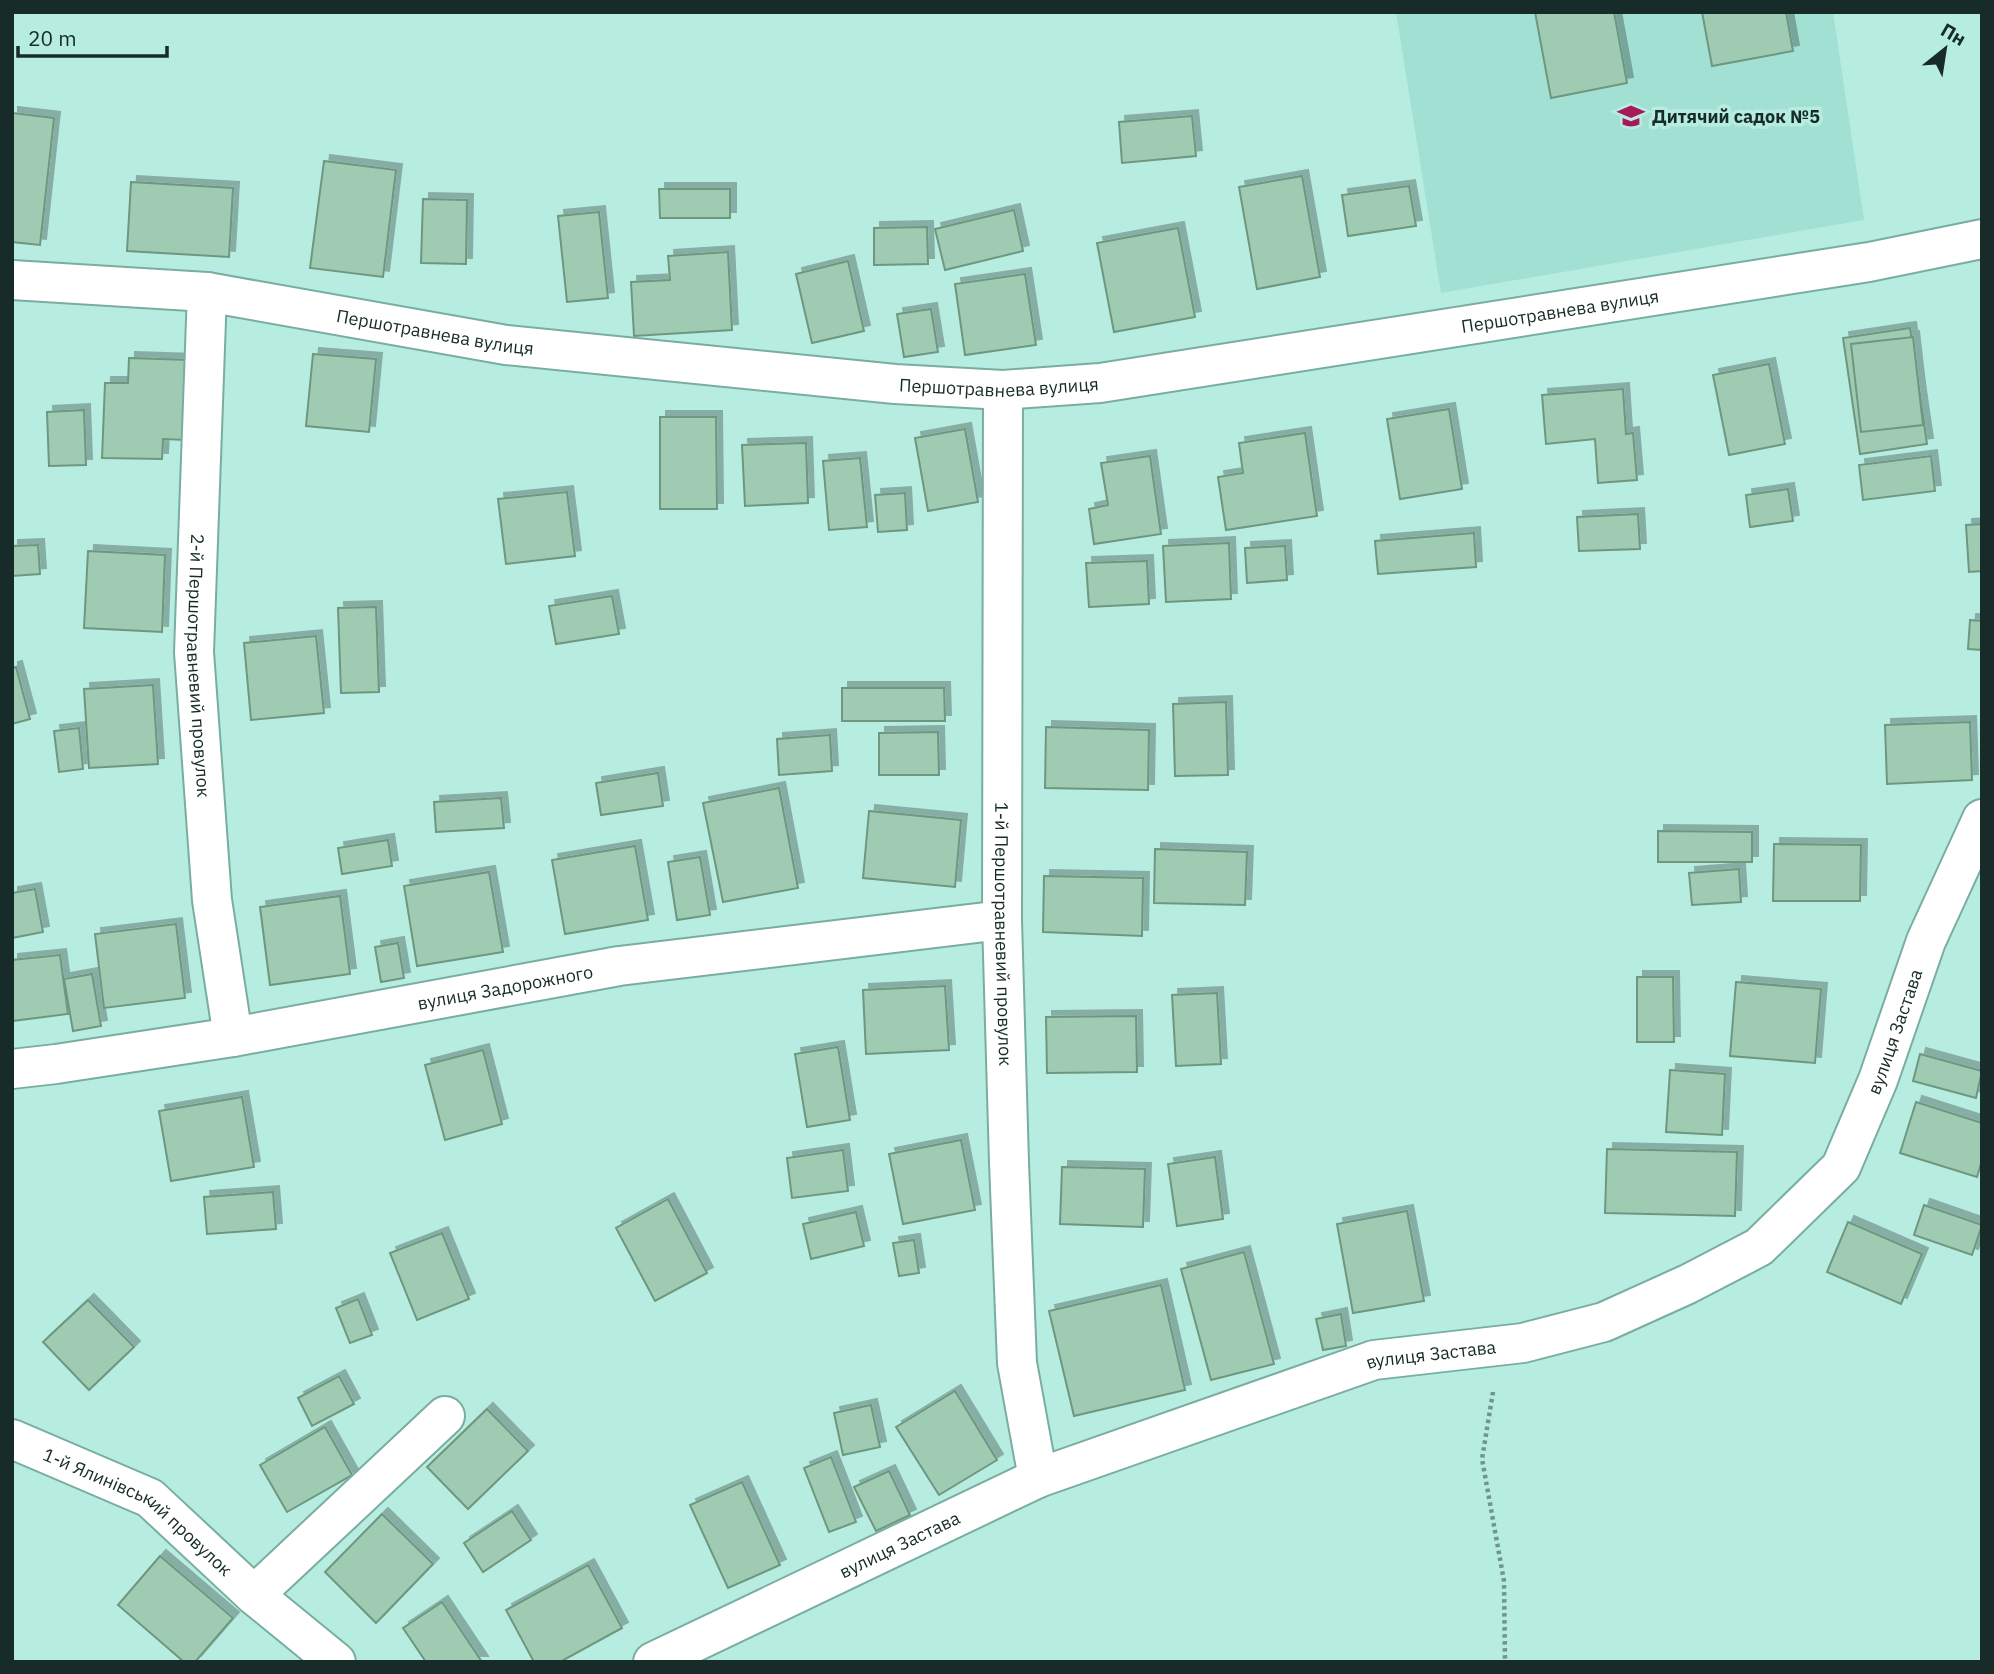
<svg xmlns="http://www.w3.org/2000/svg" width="1994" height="1674" viewBox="0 0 1994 1674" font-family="'IBM Plex Sans',sans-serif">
<defs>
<filter id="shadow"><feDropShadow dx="6" dy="-6" stdDeviation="0" flood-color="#0004"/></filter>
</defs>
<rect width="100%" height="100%" fill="#b7ede0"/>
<!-- built -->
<path fill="#a2e0d3" d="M1396 12H1833L1864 220 1441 293Z"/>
<!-- building -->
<g fill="#a0cbb3" stroke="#6e9780" stroke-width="2" filter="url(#shadow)">
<path d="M1535 12H1614L1627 83 1551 98Z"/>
<path d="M1702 12H1786L1793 51 1712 66Z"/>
<path d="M12 113 54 118 40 245 12 242Z"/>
<path d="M1192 116 1196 156 1122 163 1119 122Z"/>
<path d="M324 161 396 170 383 277 310 268Z"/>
<path d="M1302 176 1320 277 1257 289 1239 187Z"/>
<path d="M131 182 233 188 229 257 127 251Z"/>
<path d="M1409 186 1416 226 1348 236 1342 195Z"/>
<path d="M659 189H730V218H660Z"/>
<path d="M423 199 467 200 466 264 421 263Z"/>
<path d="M1014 210 1023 251 945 270 935 229Z"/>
<path d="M599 212 608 298 567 302 558 216Z"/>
<path d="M927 227 928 264 874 265V228Z"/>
<path d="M1178 228 1195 317 1114 332 1097 243Z"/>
<path d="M728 252 732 330 634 336 631 282 670 280 668 256Z"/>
<path d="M848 261 864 331 812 343 796 274Z"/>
<path d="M1025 274 1036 345 965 355 955 284Z"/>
<path d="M931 309 938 352 904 357 897 314Z"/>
<path d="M1910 328 1927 444 1860 454 1843 338Z"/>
<path d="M1913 337 1923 425 1861 432 1851 344Z"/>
<path d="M313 354 376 359 369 432 306 426Z"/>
<path d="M129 358 190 360 187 440 163 439 162 459 102 458 105 383H128Z"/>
<path d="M1769 364 1785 444 1729 455 1713 375Z"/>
<path d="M1623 389 1626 434 1633 433 1637 480 1598 483 1595 439 1546 444 1542 395Z"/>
<path d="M1449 409 1462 489 1400 499 1387 419Z"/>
<path d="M84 410 86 465 49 466 47 412Z"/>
<path d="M660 417H716L717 509H660Z"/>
<path d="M965 429 978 502 928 511 915 438Z"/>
<path d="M1305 433 1317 516 1226 530 1218 477 1243 473 1239 443Z"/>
<path d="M806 443 808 503 745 506 742 445Z"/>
<path d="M1150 456 1161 534 1094 544 1089 509 1108 505 1101 463Z"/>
<path d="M1931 456 1935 491 1863 500 1859 465Z"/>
<path d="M860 458 867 527 829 530 823 461Z"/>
<path d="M1788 489 1793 521 1750 527 1746 495Z"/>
<path d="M567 492 575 556 506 564 498 499Z"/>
<path d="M905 493 907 530 878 532 875 495Z"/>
<path d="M1638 514 1640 549 1579 551 1577 517Z"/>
<path d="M1982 524V571L1969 572 1966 525Z"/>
<path d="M1474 533 1476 567 1378 574 1375 541Z"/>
<path d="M1229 543 1231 599 1166 602 1163 546Z"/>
<path d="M38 545 40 574 12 576V546Z"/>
<path d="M1285 546 1287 580 1247 583 1245 548Z"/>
<path d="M88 551 165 555 162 632 84 628Z"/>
<path d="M1147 561 1149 604 1089 607 1086 563Z"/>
<path d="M612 596 619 634 556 644 549 606Z"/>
<path d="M376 607 379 692 341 693 338 608Z"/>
<path d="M1970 620 1982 621V650L1968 649Z"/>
<path d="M316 636 324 713 251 720 244 643Z"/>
<path d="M16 667 30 719 12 724V668Z"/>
<path d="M153 685 158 764 89 768 84 689Z"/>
<path d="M842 688H944L945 721H842Z"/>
<path d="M1226 702 1228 775 1175 776 1173 704Z"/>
<path d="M1970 722 1972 780 1887 784 1885 725Z"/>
<path d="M1046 727 1149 730 1148 790 1045 788Z"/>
<path d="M79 728 83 769 59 772 54 731Z"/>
<path d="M938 732 939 775H879V733Z"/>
<path d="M830 735 832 771 779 775 777 739Z"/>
<path d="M658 773 663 806 601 815 596 783Z"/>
<path d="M779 788 798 888 723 902 703 803Z"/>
<path d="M501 798 504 828 436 832 434 802Z"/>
<path d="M869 811 961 820 955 887 863 878Z"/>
<path d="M1658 831 1752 832V862H1658Z"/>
<path d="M388 840 392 866 342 874 338 848Z"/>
<path d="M1774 844 1861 845 1860 901H1773Z"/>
<path d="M635 846 648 920 565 934 552 860Z"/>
<path d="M1155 849 1247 852 1245 905 1154 903Z"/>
<path d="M700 857 710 915 677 920 668 862Z"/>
<path d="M1739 869 1741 902 1692 905 1689 873Z"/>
<path d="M489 872 503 952 417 966 404 886Z"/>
<path d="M1044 876 1143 878 1142 936 1043 932Z"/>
<path d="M35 889 43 932 12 938V893Z"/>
<path d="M340 896 350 974 270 985 260 907Z"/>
<path d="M176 924 185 998 104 1008 95 934Z"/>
<path d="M398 943 404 978 381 982 375 947Z"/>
<path d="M60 955 68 1014 12 1021V960Z"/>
<path d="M92 974 101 1026 73 1031 64 979Z"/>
<path d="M1637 977H1673L1674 1042H1637Z"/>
<path d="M1736 982 1821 989 1815 1063 1730 1056Z"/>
<path d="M945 986 949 1050 866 1054 863 990Z"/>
<path d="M1217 993 1221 1064 1176 1066 1172 995Z"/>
<path d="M1136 1016 1137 1072 1047 1073 1046 1017Z"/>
<path d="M838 1047 850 1120 807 1127 795 1054Z"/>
<path d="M483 1050 502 1124 445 1140 425 1065Z"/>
<path d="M1920 1054 1982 1071 1976 1098 1913 1081Z"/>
<path d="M1670 1070 1725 1074 1722 1135 1666 1132Z"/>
<path d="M242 1097 254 1167 171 1181 159 1111Z"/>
<path d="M1916 1102 1982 1123V1160L1977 1177 1900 1153Z"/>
<path d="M961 1140 975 1210 903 1224 889 1154Z"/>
<path d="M1607 1149 1737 1152 1735 1216 1605 1213Z"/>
<path d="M843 1150 848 1191 792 1198 787 1158Z"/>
<path d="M1215 1157 1223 1219 1177 1226 1168 1164Z"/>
<path d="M1062 1167 1145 1169 1143 1227 1060 1224Z"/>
<path d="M273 1192 276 1229 207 1234 204 1197Z"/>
<path d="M668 1199 707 1273 655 1301 616 1228Z"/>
<path d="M1924 1205 1982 1225 1972 1255 1914 1235Z"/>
<path d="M1407 1211 1424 1301 1353 1313 1337 1224Z"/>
<path d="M856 1212 864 1246 811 1259 803 1224Z"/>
<path d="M1848 1222 1922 1254 1901 1304 1827 1272Z"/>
<path d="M442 1233 469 1299 417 1320 390 1253Z"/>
<path d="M914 1240 919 1273 899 1276 893 1243Z"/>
<path d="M1244 1252 1274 1364 1211 1380 1181 1269Z"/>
<path d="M1161 1285 1185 1390 1074 1416 1049 1311Z"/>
<path d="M358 1299 372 1335 350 1343 336 1308Z"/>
<path d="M88 1300 134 1347 89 1390 43 1342Z"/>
<path d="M1341 1314 1346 1346 1323 1350 1316 1319Z"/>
<path d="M339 1376 354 1404 312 1426 298 1398Z"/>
<path d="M955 1391 997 1460 939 1495 896 1427Z"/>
<path d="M871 1405 880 1447 843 1455 834 1413Z"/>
<path d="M487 1409 528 1451 468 1509 427 1467Z"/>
<path d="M325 1427 352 1475 287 1512 260 1465Z"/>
<path d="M831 1457 856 1522 829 1532 804 1468Z"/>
<path d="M889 1471 910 1515 876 1531 854 1487Z"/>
<path d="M742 1482 780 1565 728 1588 690 1505Z"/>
<path d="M512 1511 531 1540 483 1572 464 1543Z"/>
<path d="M382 1514 433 1564 376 1623 325 1572Z"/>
<path d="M160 1556 233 1618 195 1662H184L118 1605Z"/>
<path d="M588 1565 622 1628 560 1662H534L506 1610Z"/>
<path d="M442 1602 482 1662H426L403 1628Z"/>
</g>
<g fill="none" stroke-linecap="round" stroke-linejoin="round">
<!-- minor casing -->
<g stroke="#79ada2" stroke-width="42">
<g id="minor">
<path id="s1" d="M12 280 207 292 506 345 895 384 1003 390 1100 383 1869 262 1982 239"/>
<path id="s2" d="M207 292 194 652 212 900 233 1037"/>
<path id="s3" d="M1003 390 1002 920 1009 1163 1017 1363 1038 1478"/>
<path id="s4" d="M12 1069 56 1064 233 1037 619 966 1002 920"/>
<path id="s5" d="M12 1439 150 1498 254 1595 336 1662"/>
<path d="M254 1595 445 1416"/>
<path id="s6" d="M653 1662 1038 1478 1374 1360 1523 1343 1604 1322 1688 1284 1759 1247 1841 1167 1878 1080 1926 941 1982 819"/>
</g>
</g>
<!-- path -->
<path stroke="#6f968d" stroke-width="4.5" stroke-dasharray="3.5 3.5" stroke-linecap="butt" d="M1493 1392 1482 1459 1504 1581 1505 1662"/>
<!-- minor -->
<use href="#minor" stroke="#fff" stroke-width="38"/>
</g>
<!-- icons -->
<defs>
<g id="school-bare" transform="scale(2.1)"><path d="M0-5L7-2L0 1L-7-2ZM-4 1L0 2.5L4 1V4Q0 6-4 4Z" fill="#a7195b" stroke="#b7ede0" stroke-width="2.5" paint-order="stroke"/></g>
</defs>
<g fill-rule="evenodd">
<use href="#school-bare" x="1631" y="116"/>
</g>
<g text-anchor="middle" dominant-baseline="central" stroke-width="7" stroke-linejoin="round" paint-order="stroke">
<!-- poi labels -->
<g font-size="18" font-weight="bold" fill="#172c28" stroke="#b7ede0" text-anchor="start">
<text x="1652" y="116">Дитячий садок №5</text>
</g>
<!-- street labels -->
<g font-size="18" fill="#172c28" stroke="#b7ede0">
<text stroke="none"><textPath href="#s1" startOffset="1561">Першотравнева вулиця</textPath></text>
<text stroke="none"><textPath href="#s1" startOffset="427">Першотравнева вулиця</textPath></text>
<text stroke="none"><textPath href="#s1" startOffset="994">Першотравнева вулиця</textPath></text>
<text stroke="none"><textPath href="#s2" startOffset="374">2-й Першотравневий провулок</textPath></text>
<text stroke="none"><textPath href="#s3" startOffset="544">1-й Першотравневий провулок</textPath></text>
<text stroke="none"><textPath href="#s4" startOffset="500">вулиця Задорожного</textPath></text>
<text stroke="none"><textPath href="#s6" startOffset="1449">вулиця Застава</textPath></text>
<text stroke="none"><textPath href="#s6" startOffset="840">вулиця Застава</textPath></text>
<text stroke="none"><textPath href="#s5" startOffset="147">1-й Ялинівський провулок</textPath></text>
<text stroke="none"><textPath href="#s6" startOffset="273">вулиця Застава</textPath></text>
</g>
</g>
<!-- border -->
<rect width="1994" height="1674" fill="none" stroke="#172c28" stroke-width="28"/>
<!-- north arrow -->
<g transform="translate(1945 49) rotate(30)" stroke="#b7ede0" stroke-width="5" paint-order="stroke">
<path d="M0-5L12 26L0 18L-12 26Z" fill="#172c28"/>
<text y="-10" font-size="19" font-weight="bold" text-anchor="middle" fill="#172c28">Пн</text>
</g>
<!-- scale -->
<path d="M18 46v10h149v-10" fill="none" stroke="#172c28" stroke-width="3.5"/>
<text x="28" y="46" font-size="21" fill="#172c28" stroke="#b7ede0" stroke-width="5" paint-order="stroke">20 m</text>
</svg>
